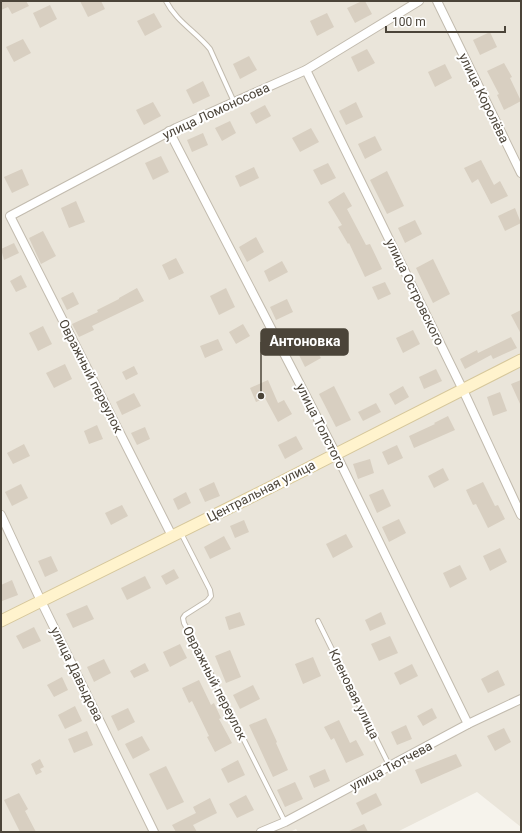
<svg xmlns="http://www.w3.org/2000/svg" width="522" height="833" viewBox="0 0 522 833" font-family="Roboto,sans-serif">
<rect width="100%" height="100%" fill="#f6f3ec"/>
<!-- residential -->
<path fill="#eae5da" d="M1 1H521V827L477 792 397 832H298L296 829 290 832H1Z"/>
<!-- building -->
<g fill="#d8cfc1">
<path d="M1 1H26L29 6 12 14 8 7 1 10Z"/>
<path d="M80 1H101L105 9 88 17Z"/>
<path d="M362 1H365L372 14 355 23 347 8Z"/>
<path d="M50 5 57 19 40 28 33 13Z"/>
<path d="M154 13 162 27 145 36 137 21Z"/>
<path d="M327 13 334 27 317 36 310 21Z"/>
<path d="M490 32 497 47 480 55 473 40Z"/>
<path d="M23 39 31 53 14 62 6 47Z"/>
<path d="M367 49 375 63 358 72 351 57Z"/>
<path d="M249 56 257 70 240 79 233 64Z"/>
<path d="M504 63 512 77 510 78 521 101 504 110 497 95 499 94 487 71Z"/>
<path d="M445 64 452 78 435 87 428 72Z"/>
<path d="M203 81 210 96 193 104 186 90Z"/>
<path d="M153 102 161 116 144 125 136 110Z"/>
<path d="M356 102 363 117 346 125 339 111Z"/>
<path d="M265 105 271 116 256 124 250 113Z"/>
<path d="M230 121 236 133 222 141 215 128Z"/>
<path d="M311 128 319 142 300 152 292 138Z"/>
<path d="M203 133 208 145 192 152 187 140Z"/>
<path d="M375 136 382 150 365 159 358 144Z"/>
<path d="M161 156 169 172 153 180 145 163Z"/>
<path d="M481 160 494 185 500 181 508 196 491 204 478 179 472 183 464 168Z"/>
<path d="M328 163 336 178 321 185 313 170Z"/>
<path d="M254 167 259 178 240 187 235 176Z"/>
<path d="M22 169 29 185 12 193 4 177Z"/>
<path d="M387 171 404 206 387 214 370 180Z"/>
<path d="M344 192 352 206 347 209 366 245 370 244 382 269 365 277 349 243 348 244 338 227 342 225 328 202Z"/>
<path d="M76 201 85 222 69 228 61 208Z"/>
<path d="M515 208 521 223 505 231 498 216Z"/>
<path d="M415 220 422 234 405 243 398 228Z"/>
<path d="M43 231 56 256 41 264 29 238Z"/>
<path d="M256 237 264 252 247 262 239 247Z"/>
<path d="M14 243 19 253 4 260 1 249Z"/>
<path d="M176 258 184 273 169 280 162 265Z"/>
<path d="M433 259 450 294 433 303 416 268Z"/>
<path d="M282 261 288 272 269 282 264 271Z"/>
<path d="M21 275 27 287 16 292 10 281Z"/>
<path d="M385 282 391 294 378 300 372 287Z"/>
<path d="M137 288 144 301 92 326 94 330 79 337 72 324 98 312 97 310 119 299V298Z"/>
<path d="M226 288 235 307 219 315 210 296Z"/>
<path d="M73 292 79 304 67 310 61 298Z"/>
<path d="M287 299 293 312 276 320 270 307Z"/>
<path d="M521 310V334L511 315Z"/>
<path d="M243 324 250 336 236 344 229 332Z"/>
<path d="M43 326 52 344 38 351 29 333Z"/>
<path d="M413 330 420 344 403 353 396 338Z"/>
<path d="M511 337 517 348 493 359 491 355 465 369 460 359 477 350 478 353Z"/>
<path d="M218 339 223 350 205 358 200 346Z"/>
<path d="M314 347 321 358 305 367 299 355Z"/>
<path d="M65 364 72 379 54 388 46 373Z"/>
<path d="M134 366 138 374 126 380 122 372Z"/>
<path d="M436 369 442 381 424 389 419 377Z"/>
<path d="M268 380 278 403 284 400 292 414 278 422 265 398 256 402 250 388Z"/>
<path d="M521 380V406L511 384Z"/>
<path d="M334 386 351 420 336 427 319 394Z"/>
<path d="M403 386 409 397 395 405 389 394Z"/>
<path d="M500 392 507 411 493 416 487 397Z"/>
<path d="M134 393 141 406 122 415 116 402Z"/>
<path d="M376 403 381 412 363 421 358 412Z"/>
<path d="M448 416 455 430 414 448 409 436 435 424 434 423Z"/>
<path d="M97 425 103 439 89 444 84 431Z"/>
<path d="M145 427 150 439 137 445 131 433Z"/>
<path d="M296 436 303 449 285 459 278 445Z"/>
<path d="M24 444 30 456 13 464 7 453Z"/>
<path d="M397 445 403 458 388 465 382 452Z"/>
<path d="M370 459 374 473 358 479 353 464Z"/>
<path d="M443 468 449 480 434 488 428 476Z"/>
<path d="M214 482 220 496 205 502 199 489Z"/>
<path d="M483 482 495 506 498 505 505 519 488 528 476 504 473 505 466 490Z"/>
<path d="M21 484 28 498 12 506 5 492Z"/>
<path d="M383 489 391 506 377 513 369 495Z"/>
<path d="M186 492 191 503 178 510 173 499Z"/>
<path d="M122 505 128 516 111 525 105 513Z"/>
<path d="M399 519 406 533 389 542 382 527Z"/>
<path d="M244 520 249 532 235 538 230 526Z"/>
<path d="M346 534 353 547 333 558 326 544Z"/>
<path d="M224 536 231 549 210 559 204 547Z"/>
<path d="M500 548 507 562 490 571 483 556Z"/>
<path d="M51 556 58 571 45 577 38 561Z"/>
<path d="M460 565 467 579 450 588 443 573Z"/>
<path d="M174 569 179 578 166 585 161 576Z"/>
<path d="M145 576 151 588 127 600 121 588Z"/>
<path d="M12 580 18 595 2 601 1 598V585Z"/>
<path d="M87 605 94 619 73 628 66 614Z"/>
<path d="M240 612 245 625 229 630 225 617Z"/>
<path d="M381 612 386 624 370 631 365 620Z"/>
<path d="M34 627 41 641 23 649 16 636Z"/>
<path d="M390 636 398 653 379 661 371 644Z"/>
<path d="M180 644 187 658 170 667 163 652Z"/>
<path d="M230 650 241 677 226 683 215 656Z"/>
<path d="M313 657 321 676 303 684 295 664Z"/>
<path d="M104 659 111 673 94 682 87 667Z"/>
<path d="M145 663 149 671 134 678 130 671Z"/>
<path d="M412 664 418 676 400 685 394 673Z"/>
<path d="M498 670 505 685 488 693 481 679Z"/>
<path d="M62 677 68 690 54 697 47 685Z"/>
<path d="M199 680 211 705 214 703 221 718 219 719 232 743 215 752 207 737 209 736 192 701 189 703 182 688Z"/>
<path d="M253 685 260 699 240 709 233 695Z"/>
<path d="M75 706 82 721 65 729 58 715Z"/>
<path d="M128 708 135 722 118 731 111 716Z"/>
<path d="M432 708 437 718 423 726 417 716Z"/>
<path d="M266 718 277 742 276 743 288 770 273 777 249 725Z"/>
<path d="M339 720 350 743 356 740 364 755 346 763 334 738 331 740 324 727Z"/>
<path d="M406 725 412 739 397 745 391 732Z"/>
<path d="M504 728 511 742 495 751 487 736Z"/>
<path d="M87 731 93 745 74 753 68 739Z"/>
<path d="M142 736 150 750 133 759 125 744Z"/>
<path d="M456 754 462 766 421 784 415 770Z"/>
<path d="M40 759 44 767 40 769 42 772 36 775 31 764Z"/>
<path d="M238 760 245 775 228 783 221 769Z"/>
<path d="M166 766 184 802 167 810 149 774Z"/>
<path d="M325 769 330 781 314 788 309 776Z"/>
<path d="M295 782 303 799 285 807 277 790Z"/>
<path d="M19 793 28 809 25 811 36 832H20L4 800Z"/>
<path d="M376 793 382 805 362 815 356 803Z"/>
<path d="M246 795 254 810 237 818 229 804Z"/>
<path d="M210 798 217 813 193 825 197 832H176L172 825 196 813 193 807Z"/>
<path d="M364 824 368 832H347Z"/>
</g>
<g fill="none" stroke-linecap="round" stroke-linejoin="round">
<!-- lane casing -->
<g stroke="#c2bbae" stroke-width="6">
<g id="lane">
<path d="M166 1C176 21 196 32 210 49L234 102"/>
<path d="M181 533 210 590 211 596 207 601 185 615 183 618 184 623 205 662 285 822"/>
<path d="M318 621 390 767"/>
</g>
</g>
<!-- street casing -->
<g stroke="#c2bbae" stroke-width="10">
<g id="street">
<path d="M437 1 521 173"/>
<path d="M306 70 463 390 521 515"/>
<path d="M169 131 336 454 468 724"/>
<path d="M1 515 41 601 154 832"/>
<path d="M172 536 10 216 176 128 306 70 419 1"/>
<path d="M261 832 285 822 468 724 521 699"/>
</g>
</g>
<!-- secondary casing -->
<g stroke="#d6c79b" stroke-width="13">
<path id="secondary" d="M1 621 271 487 521 360"/>
</g>
<!-- lane -->
<use href="#lane" stroke="#fff" stroke-width="4"/>
<!-- street -->
<use href="#street" stroke="#fff" stroke-width="8"/>
<!-- secondary -->
<use href="#secondary" stroke="#fff3cd" stroke-width="11"/>
</g>
<g text-anchor="middle" dominant-baseline="central" stroke-width="4" stroke-linejoin="round" paint-order="stroke">
<!-- street labels -->
<g font-size="13" fill="#4b4439" stroke="#fff">
<text transform="translate(484 98) rotate(64)">улица Королёва</text>
<text transform="translate(216 111) rotate(-25)">улица Ломоносова</text>
<text transform="translate(415 292) rotate(64)">улица Островского</text>
<text transform="translate(91 376) rotate(63)">Овражный переулок</text>
<text transform="translate(321 426) rotate(63)">улица Толстого</text>
<text transform="translate(261 491) rotate(-27)">Центральная улица</text>
<text transform="translate(77 674) rotate(64)">улица Давыдова</text>
<text transform="translate(215 683) rotate(63)">Овражный переулок</text>
<text transform="translate(354 694) rotate(64)">Кленовая улица</text>
<text transform="translate(391 766) rotate(-28)">улица Тютчева</text>
</g>
</g>
<!-- callouts -->
<path fill="none" stroke="#4b4439" stroke-width="1.5" d="M261 396L261 342"/>
<circle fill="#4b4439" stroke="#fff" stroke-width="1.5" cx="261" cy="396" r="4"/>
<rect fill="#4b4439" stroke="#4b4439" stroke-width="1.5" x="261" y="329" width="87" height="26" rx="4"/>
<g font-size="14" text-anchor="middle" font-weight="bold" fill="#fff">
<text x="305" y="346">Антоновка</text>
</g>
<!-- border -->
<rect width="522" height="833" fill="none" stroke="#4b4439" stroke-width="4"/>
<!-- scale -->
<path d="M386 26v6h119v-6" fill="none" stroke="#4b4439" stroke-width="2"/>
<text x="392" y="26" font-size="12" fill="#4b4439" stroke="#ffffff" stroke-width="3" paint-order="stroke">100 m</text>
</svg>
